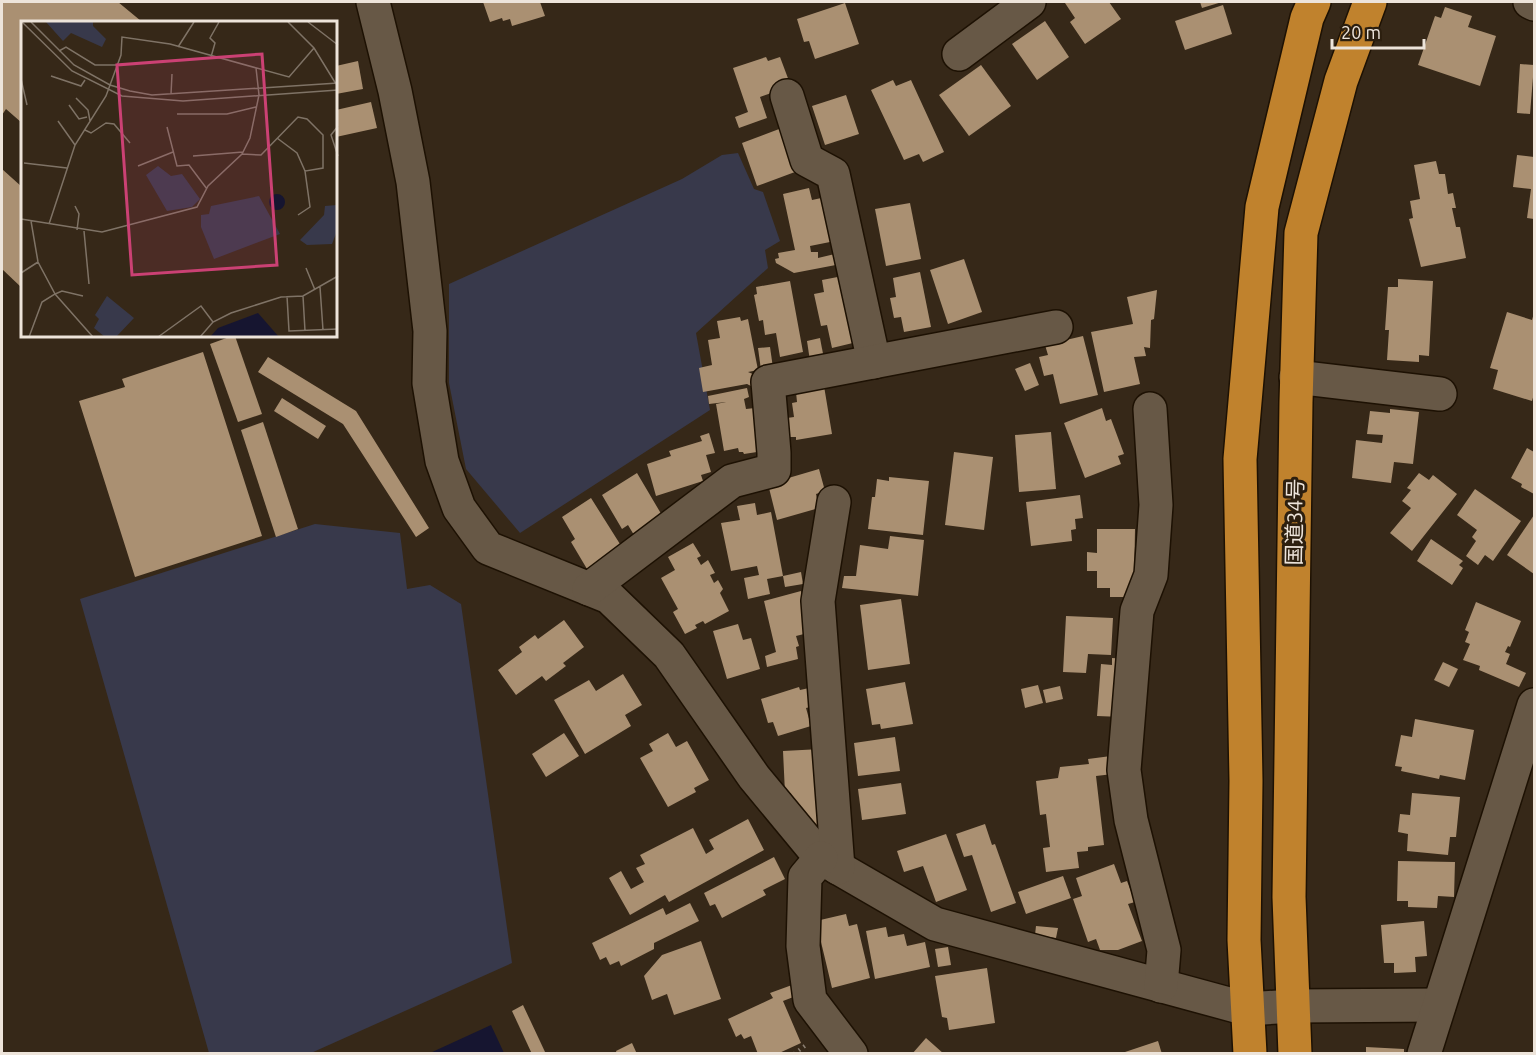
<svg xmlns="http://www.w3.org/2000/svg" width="1536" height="1055" viewBox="0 0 1536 1055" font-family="Ubuntu,'Noto Sans JP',sans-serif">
<rect width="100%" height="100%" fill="#362818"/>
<!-- green -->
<g fill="#38394b">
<path d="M738 153 754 189 763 192 780 241 765 250 768 268 696 333 710 410 520 533 466 469 449 383V284L682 179 722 155Z"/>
<path d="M315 524 400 533 407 589 430 585 461 604 512 963 311 1053H209L80 599Z"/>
</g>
<!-- water -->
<path fill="#161530" d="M491 1025 504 1053H430Z"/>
<!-- building -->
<g fill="#aa9072">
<path d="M2 2H118L141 21 22 22V123L6 109 2 115Z"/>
<path d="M483 2H540L545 16 512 26 510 19 503 21 502 18 490 22Z"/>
<path d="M1067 2H1109L1121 19 1085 44 1070 22 1075 18 1065 3Z"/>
<path d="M1200 2H1222L1202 8Z"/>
<path d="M845 3 859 44 815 59 809 41 804 42 797 19Z"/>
<path d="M1223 5 1232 34 1185 50 1175 21Z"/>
<path d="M1445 7 1472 16 1468 27 1496 36 1480 86 1418 65 1435 16 1441 18Z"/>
<path d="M1045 21 1069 57 1037 80 1012 44Z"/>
<path d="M766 57 768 61 780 57 789 81 777 91 760 97 767 118 739 128 735 117 748 112 733 68Z"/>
<path d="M358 61 363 89 336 94V66Z"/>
<path d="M1520 64 1534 65 1530 114 1517 113Z"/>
<path d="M981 65 1011 106 969 136 939 95Z"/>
<path d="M893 80 896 86 911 80 944 152 923 162 919 154 904 160 871 90Z"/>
<path d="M846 95 859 134 825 145 812 106Z"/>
<path d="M371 102 377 128 336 137V110Z"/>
<path d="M787 126 803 169 757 186 742 143Z"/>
<path d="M1517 155 1534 157V219L1527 218 1531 189 1513 187Z"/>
<path d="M1436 161 1439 174H1445L1448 194 1453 193 1456 208H1452L1456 227H1460L1466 258 1421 267 1409 219 1413 218 1410 201 1420 199 1414 165Z"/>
<path d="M2 169 22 187V288L2 269Z"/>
<path d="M809 188 812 200 826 197 835 241 810 246 811 252H818V258L839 253 841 264 794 273 776 263 775 259 779 258 778 253 795 250 783 194Z"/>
<path d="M910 203 921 259 886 266 875 209Z"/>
<path d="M964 259 982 312 948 324 930 270Z"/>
<path d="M920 272 931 327 904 332 901 317 894 318 890 298 896 297 893 278Z"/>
<path d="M848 275 857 342 832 348 827 325 821 326 814 294 824 292 822 280Z"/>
<path d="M1398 279 1433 281 1429 356 1419 355V362L1387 360 1389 330H1385L1388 287H1398Z"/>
<path d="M790 281 803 352 780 357 776 333 765 335 763 320 759 321 754 295 757 294 756 287Z"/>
<path d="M1157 290 1154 319 1151 320 1150 348 1144 347 1146 356 1134 357 1140 384 1104 392 1091 332 1133 324 1127 297Z"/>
<path d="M1507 312 1532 320 1534 313V394L1532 401 1493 389 1498 370 1490 368Z"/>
<path d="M740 317 741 321 748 319 758 370 748 372 755 375 753 387 747 384 703 392 699 368 712 365 708 340 720 338 717 321Z"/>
<path d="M232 336H235L262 414 238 422 210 344Z"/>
<path d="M1083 336 1098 395 1060 404 1053 374 1044 376 1039 357 1048 355 1045 345Z"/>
<path d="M820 338 824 359 810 361 807 341Z"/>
<path d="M770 347 773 368 761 370 758 348Z"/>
<path d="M203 352 262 536 135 577 79 401 125 387 122 379Z"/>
<path d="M268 357 356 411 429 528 416 537 343 424 258 372Z"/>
<path d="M1030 363 1039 385 1025 391 1015 369Z"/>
<path d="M824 386 832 434 796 440V437H790L787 418 794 417 792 403 797 402 796 392Z"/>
<path d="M747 388 749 397 744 399 746 409 755 408 761 447H756L757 452 744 454 743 452H739L738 448 724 451 716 404 726 402 709 404 708 396Z"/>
<path d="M282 398 326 426 318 439 274 411Z"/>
<path d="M1102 408 1106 421 1111 419 1124 454 1118 456 1121 464 1085 478 1064 423Z"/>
<path d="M1390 409 1419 412 1413 464 1394 462 1391 483 1352 478 1356 440 1382 443 1383 435 1367 434 1370 411 1390 413Z"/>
<path d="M263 422 298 529 276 537 241 430Z"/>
<path d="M1051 432 1056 489 1019 492 1015 435Z"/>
<path d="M709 433 715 453 706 455 711 472 701 475 703 481 656 496 647 464 671 456 669 451 702 441 700 436Z"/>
<path d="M1527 448 1534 452V494L1521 487 1522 484 1511 478Z"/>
<path d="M954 452 993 457 984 530 945 525Z"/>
<path d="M819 469 825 491 816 494 819 508 777 520 768 484Z"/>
<path d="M637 473 663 517 634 535 628 525 622 529 602 495Z"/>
<path d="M1419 473 1429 480 1433 475 1457 494 1412 551 1390 533 1411 508 1402 501 1411 490 1407 488Z"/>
<path d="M889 477 929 481 923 535 868 529 872 497H875L877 479 889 481Z"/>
<path d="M1475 489 1521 521 1493 561 1485 555 1478 565 1466 556 1476 541 1472 537 1477 530 1457 515Z"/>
<path d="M1080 495 1083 518 1075 519 1076 529 1071 530 1072 541 1031 546 1026 502Z"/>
<path d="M591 498 625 552 590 574 571 542 575 539 562 517Z"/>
<path d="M755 503 757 515 771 512 783 576 767 579 770 594 748 599 744 578 759 575 757 566 731 571 721 523 740 520 737 506Z"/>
<path d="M1534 515V574L1507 555Z"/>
<path d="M1097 529H1135L1134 586H1128V597H1110V588H1097V571H1087V552L1097 553Z"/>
<path d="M890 536 924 540 918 596 842 588 844 576H856L860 545 888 549Z"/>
<path d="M1431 539 1463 561 1459 565 1463 568 1452 585 1417 561Z"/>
<path d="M693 543 701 556 697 558 701 565 708 560 715 573 710 575 714 583 718 580 723 589 720 593 729 611 705 624 703 621 695 625 697 628 685 634 673 612 678 609 661 578 675 570 668 557Z"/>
<path d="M801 572 803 584 785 587 783 576Z"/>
<path d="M801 591 812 632 796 636 799 646 796 647 798 659 767 667 765 656 776 652 764 601Z"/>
<path d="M901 599 910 664 868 670 860 605Z"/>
<path d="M1476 602 1521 621 1510 647 1508 646 1505 652 1510 654 1506 664 1526 673 1519 687 1479 670 1480 666 1463 660 1470 644 1465 642 1469 632 1465 630Z"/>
<path d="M1066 616 1113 618 1111 655 1088 654 1086 673 1063 672Z"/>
<path d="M564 620 584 647 563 663 566 666 546 681 542 676 516 695 498 670 522 652 519 647 535 635 538 639Z"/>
<path d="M738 624 743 640 751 638 760 669 727 679 713 631Z"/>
<path d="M1112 658 1127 659 1122 717 1097 716 1101 664 1112 665Z"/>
<path d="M1443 662 1458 669 1449 687 1434 680Z"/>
<path d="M623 674 642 705 625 715 631 726 585 754 554 700 589 680 596 691Z"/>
<path d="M905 682 913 724 881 729 880 724 872 725 866 689Z"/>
<path d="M1038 685 1043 703 1025 708 1021 689Z"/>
<path d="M1060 686 1063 699 1046 703 1043 690Z"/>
<path d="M799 687 800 690 809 688 814 706 806 708 811 726 778 736 773 722 768 723 761 699Z"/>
<path d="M1415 719 1474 730 1465 780 1440 775 1439 779 1401 771 1402 767 1395 766 1401 735 1412 737Z"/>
<path d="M564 733 579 756 546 777 532 754Z"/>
<path d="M668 733 676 747 687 741 709 780 694 788 696 792 668 807 640 758 653 751 649 744Z"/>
<path d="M895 737 900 771 858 776 854 743Z"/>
<path d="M821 749 825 829H811L792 813 791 793H785L783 751Z"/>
<path d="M1111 756 1113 774 1096 776 1104 845 1088 847V851L1077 852 1079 868 1046 872 1043 848 1050 847 1046 814 1040 815 1036 781 1058 778 1060 767 1089 764 1088 759Z"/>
<path d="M901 783 906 814 862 820 858 789Z"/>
<path d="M1412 793 1460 797 1456 837H1450L1448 855 1407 851 1408 834 1398 832 1400 814 1410 815Z"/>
<path d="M748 819 764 850 669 902 665 895 630 915 609 878 621 871 631 889 644 882 636 868 645 864 640 855 693 828 706 854 714 849 709 840Z"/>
<path d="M985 824 992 845 995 844 1016 903 991 912 972 855 964 857 956 834Z"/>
<path d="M946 834 967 890 936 902 923 866 904 872 897 851Z"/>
<path d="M774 857 785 879 763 890 766 895 722 918 715 904 710 906 704 893Z"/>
<path d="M1398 861 1455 862 1454 897 1438 896 1437 908 1408 907V901H1397Z"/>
<path d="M1114 864 1121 883 1127 881 1135 902 1128 904 1142 941 1118 950H1100L1096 939 1088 942 1073 899 1082 896 1076 878Z"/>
<path d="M1063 876 1071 898 1026 914 1018 892Z"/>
<path d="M690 903 699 921 654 943V949L621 966 619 961 610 965 606 957 600 960 592 943 663 908 666 915Z"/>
<path d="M846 914 849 926 857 924 870 978 832 988 816 921Z"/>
<path d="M1424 921 1427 956 1415 957 1416 972 1394 973V963H1384L1381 925Z"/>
<path d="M1036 926 1058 928 1056 938 1035 935Z"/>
<path d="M886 927 888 937 904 934 907 946 925 942 930 967 875 979 866 931Z"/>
<path d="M701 941 721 999 674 1015 667 994 652 1000 644 976 662 955Z"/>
<path d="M948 947 951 965 938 967 935 949Z"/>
<path d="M987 968 995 1023 949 1030 947 1018 942 1017 935 976Z"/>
<path d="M792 985 796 996 783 1001 801 1043 777 1054H758L751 1036 744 1039 741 1034 736 1037 728 1019 773 998 770 993Z"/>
<path d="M523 1005 546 1054H532L512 1011Z"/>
<path d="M926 1038 944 1054H912Z"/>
<path d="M1158 1041 1162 1054H1122V1053Z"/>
<path d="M632 1043 637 1054H617L616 1051Z"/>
<path d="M1366 1047 1404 1049V1054H1366Z"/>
</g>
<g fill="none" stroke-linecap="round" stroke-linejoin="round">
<!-- minor casing -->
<g stroke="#1d1103" stroke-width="36">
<g id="minor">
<path d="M373 2 395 91 413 182 430 331 429 383 442 461 459 508 488 548 609 597 669 655 754 777 821 858 935 924 1247 1009 1294 1006 1439 1005"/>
<path d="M1530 2 1534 4"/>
<path d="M959 54 1029 2"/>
<path d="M787 96 807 160 833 174 874 362"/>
<path d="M1296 377 1440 394"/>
<path d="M1150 409 1156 505 1151 575 1137 611 1124 770 1131 820 1164 950 1161 986"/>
<path d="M834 502 818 601 838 868"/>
<path d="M589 589 732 481 774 470V453L768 382 1056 327"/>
<path d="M821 858 805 877 803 946 810 1000 851 1054"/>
<path d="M1424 1054 1534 705"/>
</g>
</g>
<!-- highway casing -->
<g stroke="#1d1103" stroke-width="36">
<g id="highway">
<path d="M1250 1054 1244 940 1246 781 1240 459 1262 207 1307 18 1314 2"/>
<path d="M1295 1054 1289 897 1296 402 1301 233 1341 81 1370 2"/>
</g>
</g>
<!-- path -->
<path stroke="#8c8073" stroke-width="4" stroke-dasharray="1.5 4.5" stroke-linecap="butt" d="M794 1054 806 1045"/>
<!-- minor -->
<use href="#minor" stroke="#675846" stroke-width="33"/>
<!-- highway -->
<use href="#highway" stroke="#c0822d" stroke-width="33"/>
</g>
<g text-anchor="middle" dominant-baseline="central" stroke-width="6" stroke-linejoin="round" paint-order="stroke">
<!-- street labels -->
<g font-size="21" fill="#ede4da" stroke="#2c1f0f">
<text transform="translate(1294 522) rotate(-89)">国道34号</text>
</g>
</g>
<!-- overview -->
<g transform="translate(21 21)">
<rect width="316" height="316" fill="#362818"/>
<path d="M25 1H72V5L85 18 81 26 50 12 42 20ZM137 145 150 155 161 153 179 178 171 186 146 190 125 154ZM238 175 259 213 193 238 180 206V194L188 193 190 185ZM316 184V210L311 223 286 224 279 219 303 194 304 185ZM86 275 113 297 95 316H84L73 307 78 298 74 294Z" fill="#38394b"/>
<path d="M248 181a8 8 0 1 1 16 0a8 8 0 1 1-16 0ZM237 292 258 316H189L197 307Z" fill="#161530"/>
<path fill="none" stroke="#7f7366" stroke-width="1.5" d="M1 1 51 50 101 75 162 80 317 69M10 1 53 44 89 64 109 70 131 74 317 62M267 1 293 27 315 63M287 1 317 24M157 26 173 1M38 30 45 26 74 44H97M190 36 194 22 189 17 198 1M30 55 60 65 64 59M0 58 6 84M150 73 151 53M55 77 67 89 69 100M48 84 58 98 66 96M156 93H206L235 86M37 100 54 124M317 105 310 114 317 135M146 106 156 145 168 144 186 168M64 109 70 112 85 102 93 103 109 122M256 117 276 132 284 150M221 133 240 134 277 96 286 98 302 114V147L284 150 289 186 277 194M172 135 222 131M3 142 46 147M117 145 152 131M54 185 58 193 56 209M0 198 81 211 176 186 187 165 221 133 229 117 238 74 235 47M28 203 54 124 85 75 100 34 101 16 149 23 268 56 293 27M63 210 68 263M285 247 294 269M0 252 17 241M299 266 302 309M62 275 41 270 34 273 72 316M266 275 268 310 317 308M282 275 284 310M8 316 21 281 34 273 17 241 10 200M137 316 180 285 192 301M179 316 192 301 210 292 260 276 282 275 317 255"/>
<path fill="#cb4174" fill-opacity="0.15" stroke="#cb4174" stroke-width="3" d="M241 33 256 244 111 254 96 44Z"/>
<rect width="316" height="316" fill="none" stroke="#ede4da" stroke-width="3"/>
</g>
<!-- border -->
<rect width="1536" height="1055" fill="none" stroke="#ede4da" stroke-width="6"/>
<!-- scale -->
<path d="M1332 39v9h92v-9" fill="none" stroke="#ede4da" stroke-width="3"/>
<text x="1341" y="39" font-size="18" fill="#ede4da" stroke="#2c1f0f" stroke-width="4.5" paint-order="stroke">20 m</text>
</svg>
